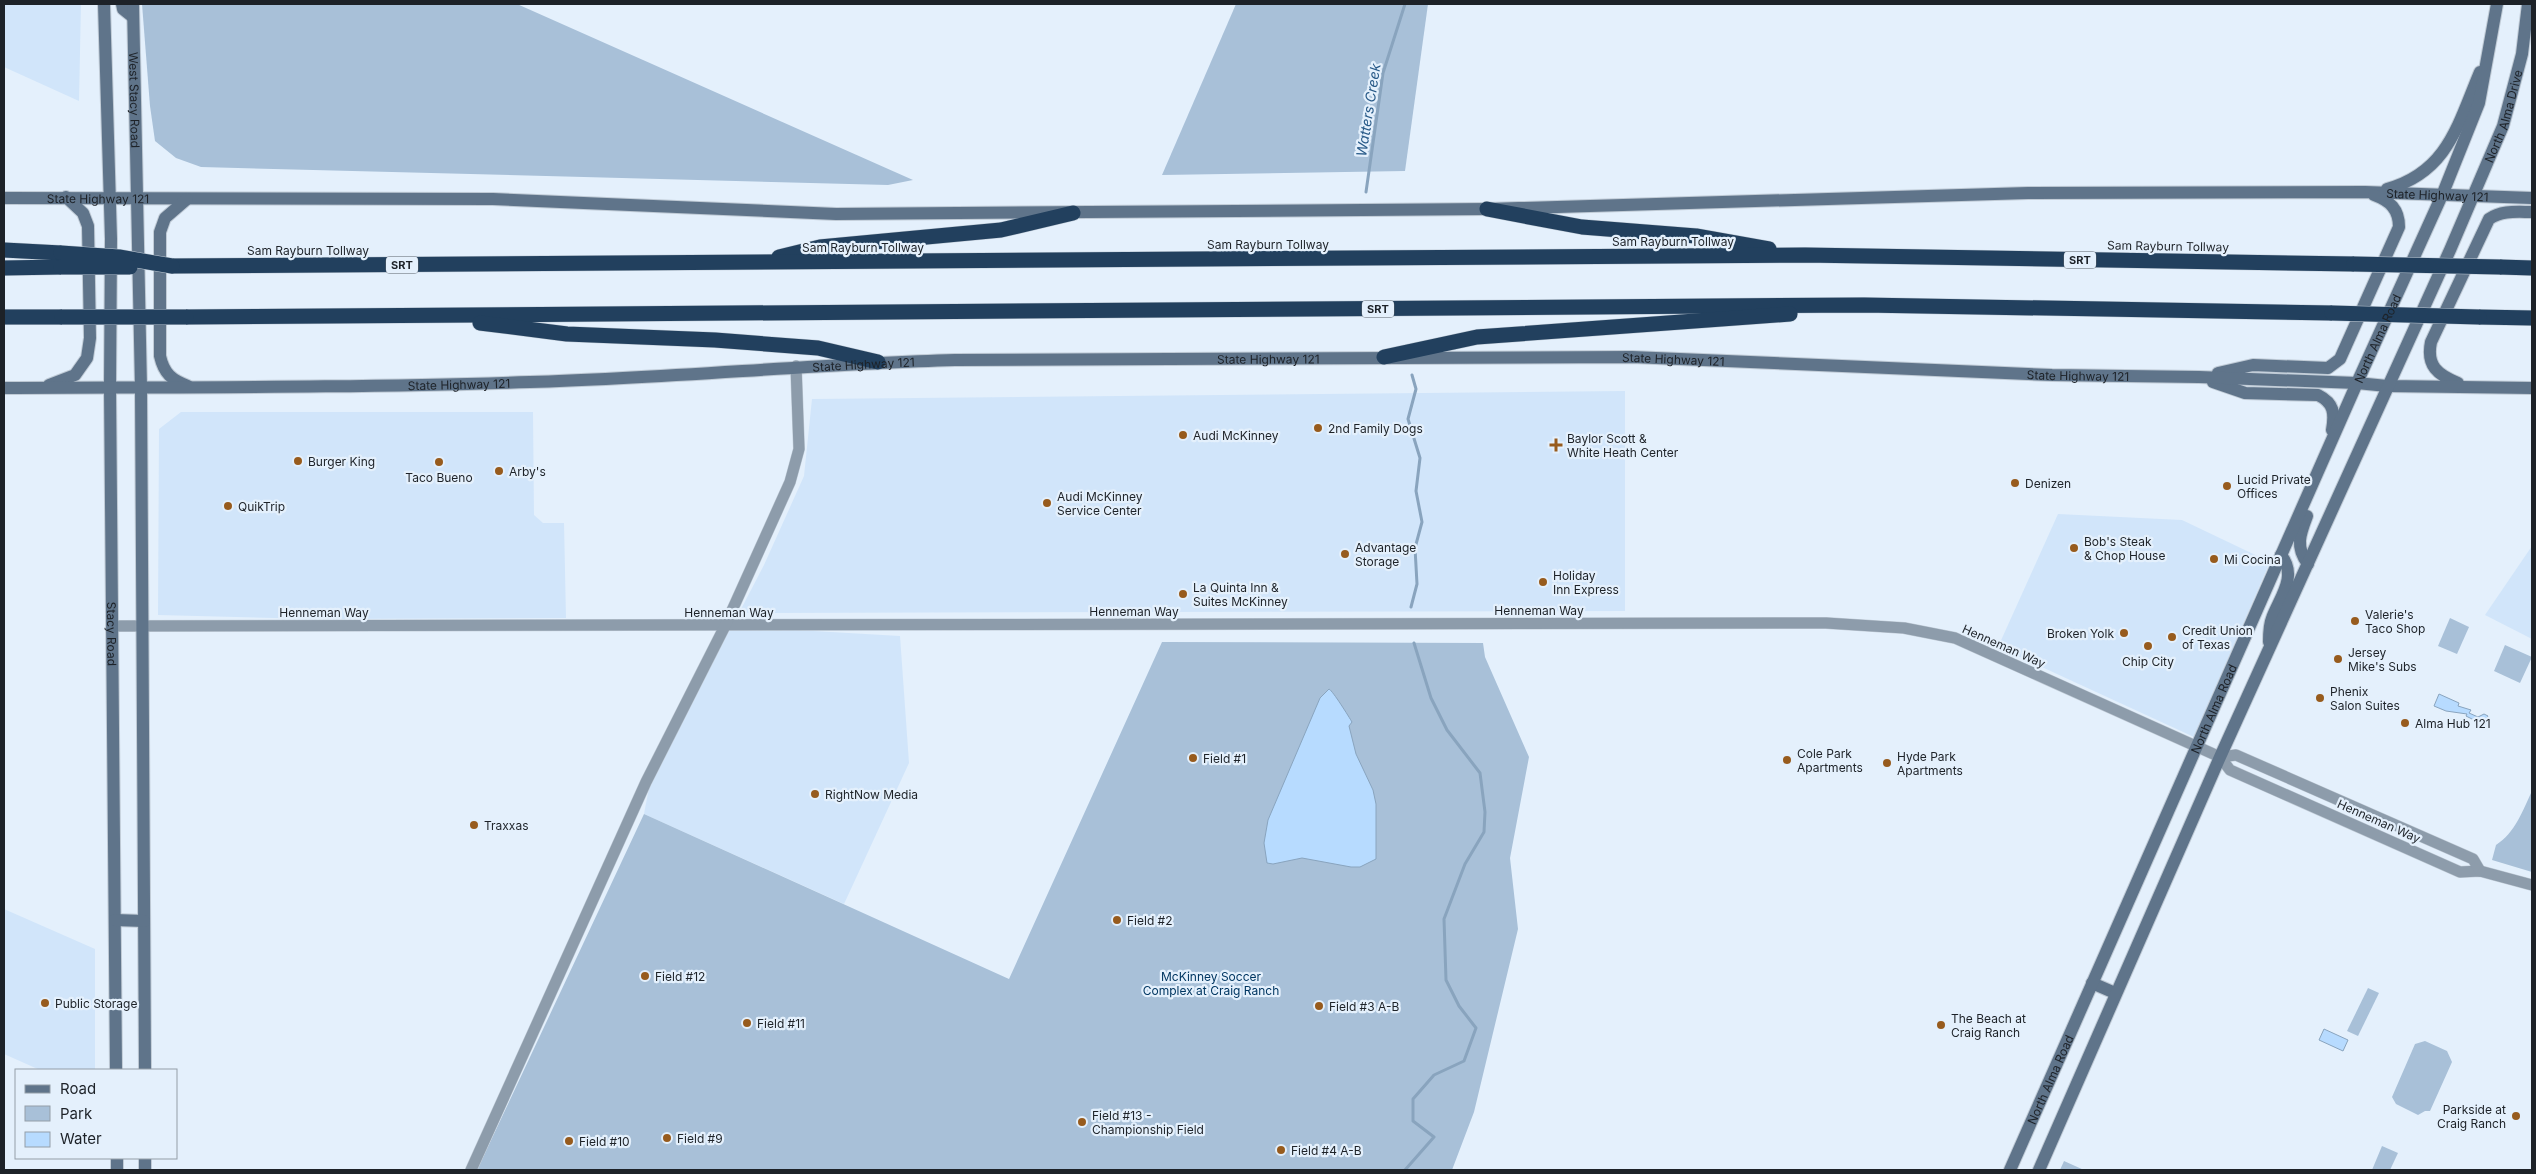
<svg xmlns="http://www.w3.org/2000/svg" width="2536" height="1174" viewBox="0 0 2536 1174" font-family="Inter,sans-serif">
<rect width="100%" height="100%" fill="#e4f0fc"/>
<!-- built -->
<g fill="#d1e5fa">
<path d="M4 4H81L79 101 4 67Z"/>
<path d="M1625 391V611L739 613 764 565 804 476 812 399Z"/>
<path d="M181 412H533L534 515 543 523H564L566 618 315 619 158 615 159 429Z"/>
<path d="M2058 514 2182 520 2270 562 2194 737 1998 647Z"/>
<path d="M2532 546V639L2485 615Z"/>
<path d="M725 626 900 636 909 763 844 904 644 814 652 772Z"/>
<path d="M4 909 95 949V1070H40L4 1054Z"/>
</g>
<!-- green -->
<g fill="#a8c0d8">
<path d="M142 4H517L913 180 888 185 201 167 176 158 155 141 150 106Z"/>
<path d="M1236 4H1428L1405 171 1162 175Z"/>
<path d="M2450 618 2469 627 2457 654 2438 646Z"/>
<path d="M1162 642 1483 643 1485 657 1529 757 1510 858 1518 929 1474 1112 1452 1170H477L644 814 1009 979Z"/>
<path d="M2505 645 2532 657 2520 683 2494 671Z"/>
<path d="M2532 791V872L2492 860 2496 845C2515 833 2523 810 2532 791Z"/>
<path d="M2368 988 2379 993 2358 1036 2347 1031Z"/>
<path d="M2425 1041 2447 1051 2452 1062 2430 1111H2425L2418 1115 2396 1104 2392 1097 2415 1044Z"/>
<path d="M2382 1146 2398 1153 2390 1170H2372Z"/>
<path d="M2064 1161 2084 1170H2060Z"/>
</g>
<!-- water -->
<g fill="#b7dbff" stroke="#89a4be">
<path d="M1329 689C1333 691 1349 717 1352 722L1349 726 1356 754 1373 790 1376 804V859L1360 867H1351L1302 858 1273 864 1267 863 1264 843 1268 820 1320 698Z"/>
<path d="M2439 694 2459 703 2458 706 2471 710 2469 713 2478 717 2484 714 2488 716 2482 728 2475 725 2476 721 2466 716 2467 714 2446 711 2434 706Z"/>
<path d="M2324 1029 2348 1040 2343 1051 2319 1040Z"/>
</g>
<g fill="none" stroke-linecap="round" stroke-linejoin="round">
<!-- stream -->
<g stroke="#89a4be" stroke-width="3">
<path d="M1366 192 1383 73 1405 4"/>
<path d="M1411 607 1417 584 1415 548 1422 522 1416 491 1420 458 1408 419 1416 389 1412 375"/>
<path d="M1405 1170 1434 1137 1413 1121V1099L1434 1075 1464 1061 1476 1028 1459 1006 1446 980 1444 919 1465 864 1484 832 1485 812 1480 773 1447 730 1431 698 1414 643"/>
</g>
<!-- street casing -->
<g stroke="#c0cbd6" stroke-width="12">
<g id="street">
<path d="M113 626 1826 623 1904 628 1955 638 2220 757 2230 770 2460 872 2480 871 2532 885"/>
<path d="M2220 757 2236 755 2473 859 2480 871"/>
<path d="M471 1170 646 782 725 626 790 482 799 449 796 366"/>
</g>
</g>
<!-- secondary casing -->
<g stroke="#c0cbd6" stroke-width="14">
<g id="secondary">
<path id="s1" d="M104 4 111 239 110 388 116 1070"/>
<path d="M122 4 123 9 133 17"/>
<path id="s2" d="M133 4 141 388 145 1070"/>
<path d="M2387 189C2448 172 2458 124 2480 72"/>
<path id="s3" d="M4 198 493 199 836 214 1487 209 2028 193 2365 192 2532 198"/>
<path d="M187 199 165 218 160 232V356C164 374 172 380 188 386"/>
<path d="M2218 373 2253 365 2328 368 2340 359 2399 227C2399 209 2390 201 2374 195"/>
<path d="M2213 382 2245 393 2318 395C2334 403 2335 413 2332 430"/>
<path d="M2458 383C2438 375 2426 366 2431 342L2489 219C2502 210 2517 212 2532 212"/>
<path d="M49 385 75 375 87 358 90 338 88 226 83 213 66 197"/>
<path id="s4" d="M4 388C179 387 354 388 530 382 672 378 813 364 955 360L1632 357 2052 375 2199 377 2357 383 2387 386 2532 388"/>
<path d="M2307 516C2300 534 2295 547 2308 564"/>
<path d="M2269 642C2269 634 2269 625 2272 618 2280 597 2298 576 2281 555"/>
<path d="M115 920 144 921"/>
<path d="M2092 983 2115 993"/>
<path d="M117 1158V1170"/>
<path d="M145 1170V1158"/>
<path id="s5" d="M2010 1170 2357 383 2443 193 2479 103 2497 4"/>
<path id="s6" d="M2039 1170 2220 757 2450 250 2503 126 2522 54 2528 4"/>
</g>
</g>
<!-- highway casing -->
<g stroke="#c0cbd6" stroke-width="16">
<g id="highway">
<path d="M1487 209 1582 227 1696 236 1769 249"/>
<path d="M4 250 61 253"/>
<path d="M779 257 820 247 1001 230 1073 213"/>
<path d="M172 266 1805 255 2354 264"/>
<path d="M2500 267 2532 268"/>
<path d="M4 268 61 267"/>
<path d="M4 317H62"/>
<path d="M186 317 1864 305 2332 313"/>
<path d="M2479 317 2532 318"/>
<path d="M480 323 567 334 715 340 818 348 878 362"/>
<path d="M1384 357 1477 337 1790 314"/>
</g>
</g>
<!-- street -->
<use href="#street" stroke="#8d9cab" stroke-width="11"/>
<!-- secondary -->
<use href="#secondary" stroke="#5f748a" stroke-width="12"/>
<!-- highway -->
<use href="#highway" stroke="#22405e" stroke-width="15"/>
<!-- highway-bridge casing -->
<g stroke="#c0cbd6" stroke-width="16" stroke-linecap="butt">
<g id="highway-bridge">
<path d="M61 253 119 257 172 266"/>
<path d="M2354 264 2500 267"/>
<path d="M61 267H130"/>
<path d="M2332 313 2479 317"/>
<path d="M62 317H186"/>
</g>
</g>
<!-- highway-bridge -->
<use href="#highway-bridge" stroke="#22405e" stroke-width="15"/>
</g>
<!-- markers -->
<g fill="#975b1d" stroke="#e4f0fc" stroke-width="2">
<circle cx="1318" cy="428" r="5"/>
<circle cx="1183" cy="435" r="5"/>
<path d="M1553.5 437.5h5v5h5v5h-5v5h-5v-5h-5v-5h5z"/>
<circle cx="298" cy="461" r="5"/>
<circle cx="439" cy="462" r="5"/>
<circle cx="499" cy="471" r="5"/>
<circle cx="2015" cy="483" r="5"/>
<circle cx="2227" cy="486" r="5"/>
<circle cx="1047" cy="503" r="5"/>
<circle cx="228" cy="506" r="5"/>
<circle cx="2074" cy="548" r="5"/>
<circle cx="1345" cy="554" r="5"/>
<circle cx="2214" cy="559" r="5"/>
<circle cx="1543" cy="582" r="5"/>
<circle cx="1183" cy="594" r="5"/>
<circle cx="2355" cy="621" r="5"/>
<circle cx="2124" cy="633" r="5"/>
<circle cx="2172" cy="637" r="5"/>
<circle cx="2148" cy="646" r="5"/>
<circle cx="2338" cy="659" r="5"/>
<circle cx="2320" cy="698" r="5"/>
<circle cx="2405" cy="723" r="5"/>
<circle cx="1193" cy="758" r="5"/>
<circle cx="1787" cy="760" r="5"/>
<circle cx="1887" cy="763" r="5"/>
<circle cx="815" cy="794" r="5"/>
<circle cx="474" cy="825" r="5"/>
<circle cx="1117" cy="920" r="5"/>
<circle cx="645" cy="976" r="5"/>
<circle cx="45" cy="1003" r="5"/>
<circle cx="1319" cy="1006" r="5"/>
<circle cx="747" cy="1023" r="5"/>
<circle cx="1941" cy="1025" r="5"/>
<circle cx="2516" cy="1116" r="5"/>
<circle cx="1082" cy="1122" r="5"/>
<circle cx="667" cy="1138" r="5"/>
<circle cx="569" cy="1141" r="5"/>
<circle cx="1281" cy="1150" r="5"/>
</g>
<g text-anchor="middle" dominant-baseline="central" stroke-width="4.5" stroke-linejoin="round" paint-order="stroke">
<!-- shield labels -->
<g fill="#e4f0fc" stroke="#596068" stroke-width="1">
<rect x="2064" y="251.5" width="32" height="17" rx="4"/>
<rect x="386" y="256.5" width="32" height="17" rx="4"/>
<rect x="1362" y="300.5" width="32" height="17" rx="4"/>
</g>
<g font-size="11" font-weight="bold" fill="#1d2228">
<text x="2080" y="260">SRT</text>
<text x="402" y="265">SRT</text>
<text x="1378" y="309">SRT</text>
</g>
<!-- street labels -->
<g font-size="12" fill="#1d2228" stroke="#e4f0fc">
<text stroke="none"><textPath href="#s2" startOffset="96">West Stacy Road</textPath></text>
<text stroke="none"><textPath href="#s6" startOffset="1152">North Alma Drive</textPath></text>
<text stroke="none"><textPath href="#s3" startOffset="2434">State Highway 121</textPath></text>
<text stroke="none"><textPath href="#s3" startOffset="94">State Highway 121</textPath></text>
<text x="1673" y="241">Sam Rayburn Tollway</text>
<text x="1268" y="244">Sam Rayburn Tollway</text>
<text transform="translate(2168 246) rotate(1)">Sam Rayburn Tollway</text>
<text x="863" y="247">Sam Rayburn Tollway</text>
<text x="308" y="250">Sam Rayburn Tollway</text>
<text stroke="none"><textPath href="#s5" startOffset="909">North Alma Road</textPath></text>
<text stroke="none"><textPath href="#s4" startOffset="1265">State Highway 121</textPath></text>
<text stroke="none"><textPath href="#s4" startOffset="1670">State Highway 121</textPath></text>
<text stroke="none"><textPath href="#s4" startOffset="860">State Highway 121</textPath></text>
<text stroke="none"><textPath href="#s4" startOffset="2075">State Highway 121</textPath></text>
<text stroke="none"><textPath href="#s4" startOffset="455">State Highway 121</textPath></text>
<text x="1539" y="610">Henneman Way</text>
<text x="1134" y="611">Henneman Way</text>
<text x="324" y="612">Henneman Way</text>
<text x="729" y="612">Henneman Way</text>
<text stroke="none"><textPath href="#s1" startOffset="630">Stacy Road</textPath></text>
<text transform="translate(2004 646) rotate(24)">Henneman Way</text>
<text stroke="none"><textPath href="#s5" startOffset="504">North Alma Road</textPath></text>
<text transform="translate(2379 821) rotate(24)">Henneman Way</text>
<text stroke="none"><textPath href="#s5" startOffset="99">North Alma Road</textPath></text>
</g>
<!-- poi labels -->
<g font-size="12" fill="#1d2228" stroke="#e4f0fc" text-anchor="start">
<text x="1328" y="428">2nd Family Dogs</text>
<text x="1193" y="435">Audi McKinney</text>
<text x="1567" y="438">Baylor Scott &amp;<tspan x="1567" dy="14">White Heath Center</tspan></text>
<text x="308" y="461">Burger King</text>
<text x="509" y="471">Arby's</text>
<text x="439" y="477" text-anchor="middle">Taco Bueno</text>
<text x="2237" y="479">Lucid Private<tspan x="2237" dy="14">Offices</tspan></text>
<text x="2025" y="483">Denizen</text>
<text x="1057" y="496">Audi McKinney<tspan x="1057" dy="14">Service Center</tspan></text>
<text x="238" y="506">QuikTrip</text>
<text x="2084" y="541">Bob's Steak<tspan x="2084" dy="14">&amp; Chop House</tspan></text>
<text x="1355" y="547">Advantage<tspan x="1355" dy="14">Storage</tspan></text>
<text x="2224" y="559">Mi Cocina</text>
<text x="1553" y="575">Holiday<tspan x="1553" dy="14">Inn Express</tspan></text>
<text x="1193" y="587">La Quinta Inn &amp;<tspan x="1193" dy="14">Suites McKinney</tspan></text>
<text x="2365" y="614">Valerie's<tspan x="2365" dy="14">Taco Shop</tspan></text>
<text x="2182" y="630">Credit Union<tspan x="2182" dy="14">of Texas</tspan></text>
<text x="2114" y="633" text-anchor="end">Broken Yolk</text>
<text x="2348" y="652">Jersey<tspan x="2348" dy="14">Mike's Subs</tspan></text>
<text x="2148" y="661" text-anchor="middle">Chip City</text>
<text x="2330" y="691">Phenix<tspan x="2330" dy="14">Salon Suites</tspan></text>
<text x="2415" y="723">Alma Hub 121</text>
<text x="1797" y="753">Cole Park<tspan x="1797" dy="14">Apartments</tspan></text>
<text x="1897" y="756">Hyde Park<tspan x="1897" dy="14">Apartments</tspan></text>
<text x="1203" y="758">Field #1</text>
<text x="825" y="794">RightNow Media</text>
<text x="484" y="825">Traxxas</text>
<text x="1127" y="920">Field #2</text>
<text x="655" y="976">Field #12</text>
<text x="55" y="1003">Public Storage</text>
<text x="1329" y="1006">Field #3 A-B</text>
<text x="1951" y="1018">The Beach at<tspan x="1951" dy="14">Craig Ranch</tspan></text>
<text x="757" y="1023">Field #11</text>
<text x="2506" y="1109" text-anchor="end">Parkside at<tspan x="2506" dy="14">Craig Ranch</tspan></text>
<text x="1092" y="1115">Field #13 -<tspan x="1092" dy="14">Championship Field</tspan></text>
<text x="677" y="1138">Field #9</text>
<text x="579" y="1141">Field #10</text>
<text x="1291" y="1150">Field #4 A-B</text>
</g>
<!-- park labels -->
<g font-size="12" fill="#003661" stroke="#e4f0fc">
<text x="1211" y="976">McKinney Soccer<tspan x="1211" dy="14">Complex at Craig Ranch</tspan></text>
</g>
<!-- water labels -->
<g font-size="14" font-style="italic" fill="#285a88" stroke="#e4f0fc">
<text transform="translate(1368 110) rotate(-81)">Watters Creek</text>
</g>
</g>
<!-- border -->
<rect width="2536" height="1174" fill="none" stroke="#1d2228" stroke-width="10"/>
<!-- legend -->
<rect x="15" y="1069" width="162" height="90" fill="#e4f0fc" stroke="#949ea7"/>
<rect x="25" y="1085" width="25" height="8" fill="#5f748a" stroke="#949ea7"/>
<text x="60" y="1094" font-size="15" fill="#1d2228">Road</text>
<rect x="25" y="1106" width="25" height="15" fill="#a8c0d8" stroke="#949ea7"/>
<text x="60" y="1119" font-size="15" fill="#1d2228">Park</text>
<rect x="25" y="1132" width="25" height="15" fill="#b7dbff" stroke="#949ea7"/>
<text x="60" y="1144" font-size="15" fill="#1d2228">Water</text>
</svg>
